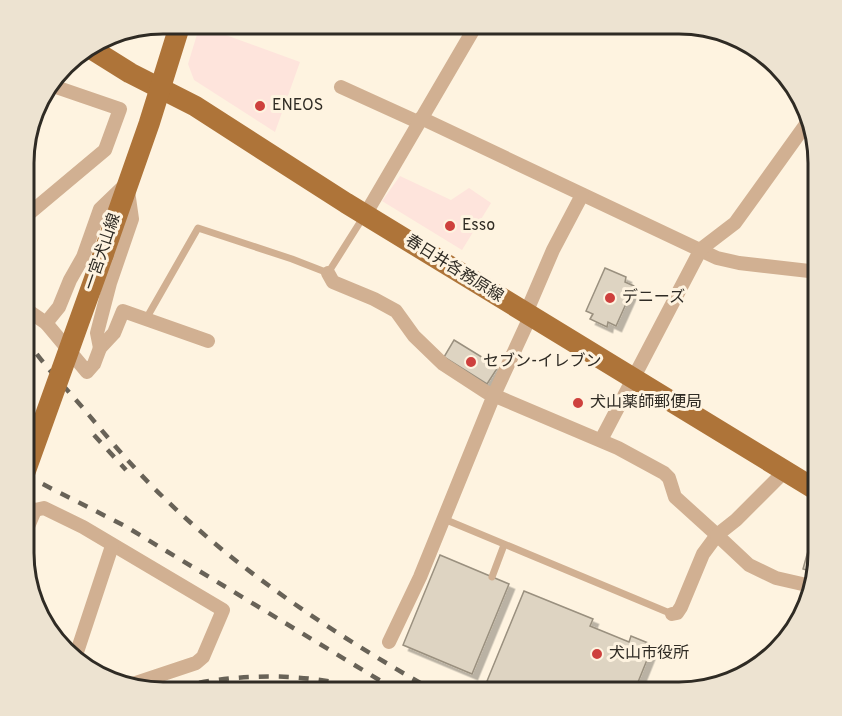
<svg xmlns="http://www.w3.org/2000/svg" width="842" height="716" viewBox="0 0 842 716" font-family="Overpass,'Noto Sans JP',sans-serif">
<defs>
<filter id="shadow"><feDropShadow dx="5.5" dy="5.5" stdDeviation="0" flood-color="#0004"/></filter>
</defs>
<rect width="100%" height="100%" fill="#fef3e0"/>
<!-- commercial -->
<g fill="#fee4dc">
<path d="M212 30 300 62 275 132 194 80 188 64 198 31Z"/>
<path d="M400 176 451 200 469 188 491 203 462 250 382 201Z"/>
</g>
<!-- building -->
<g fill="#ded4c2" stroke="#9a907f" stroke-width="1.5" filter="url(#shadow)">
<path d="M605 268 626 277 625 282 634 286 616 326 608 322 607 327 590 319 593 314 586 311Z"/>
<path d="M454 340 498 367 487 384 444 357Z"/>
<path d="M818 526V552L814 572 803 569 813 533Z"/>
<path d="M440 555 509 584 472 674 403 645Z"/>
<path d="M524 591 593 619 590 626 629 642 631 636 653 645 634 692H513L487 681Z"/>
</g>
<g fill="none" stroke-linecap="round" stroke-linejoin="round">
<!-- lane -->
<g stroke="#d1b092" stroke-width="7">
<path d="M146 319 198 228 292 259 328 273 364 216"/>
<path d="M444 519 672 614"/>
<path d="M492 577 504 545"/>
</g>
<!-- street -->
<g stroke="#d1b092" stroke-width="14">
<path d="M341 87 418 122"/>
<path d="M421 118 717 258 739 263 818 272"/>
<path d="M365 215 475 27"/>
<path d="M25 217 105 150 120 109 50 85"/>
<path d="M328 273 333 282 374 299 396 311 414 336 443 364 486 392 618 448 664 473 669 478 675 497 717 535 703 554 681 607 677 613 672 614"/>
<path d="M25 306 27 310 46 323 87 372 94 364 100 348 114 333 123 311 208 341"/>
<path d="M526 313 553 250 582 195"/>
<path d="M46 323 59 307 70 280 83 257 100 209 125 185"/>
<path d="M100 348 97 333 110 283 132 219 128 191"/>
<path d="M601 440 701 249 735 223 809 120"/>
<path d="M785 471 736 520 717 535 749 565 776 578 811 586"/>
<path d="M24 506 35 510 44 508 83 527 223 610 203 657 196 663 130 685"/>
<path d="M24 536 35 510"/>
<path d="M389 642 420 577 494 395 530 317"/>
<path d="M75 658 112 546"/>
</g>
<!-- primary -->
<g stroke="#ae7439" stroke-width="21">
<path d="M90 48 130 73 195 106 346 203 818 491"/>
<path d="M103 255 149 124 178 31"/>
</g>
<!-- rail -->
<g stroke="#686257" stroke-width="4.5" stroke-dasharray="10 10" stroke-linecap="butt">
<path d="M25 338C42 363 63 385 83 408 108 438 134 469 162 496 242 574 339 637 436 692"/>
<path d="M94 435 126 470"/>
<path d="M25 475 125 526 399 692"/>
<path d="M160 691C231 673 303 670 373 692"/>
<path d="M195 692C240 682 288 683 333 692"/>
</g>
<!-- primary-bridge -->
<path stroke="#ae7439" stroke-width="21" d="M25 472 103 255"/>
</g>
<!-- markers -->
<g fill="#ce403d" stroke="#fef3e0" stroke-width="2">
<circle cx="260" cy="106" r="6"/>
<circle cx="450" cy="226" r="6"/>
<circle cx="610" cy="298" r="6"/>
<circle cx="471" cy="362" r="6"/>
<circle cx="578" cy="403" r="6"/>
<circle cx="597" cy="654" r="6"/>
</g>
<g text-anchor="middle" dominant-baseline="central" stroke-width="6" stroke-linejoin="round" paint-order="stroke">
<!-- poi labels -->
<g font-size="16" fill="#2f2b24" stroke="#fef3e0" text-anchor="start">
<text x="272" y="106">ENEOS</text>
<text x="462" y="226">Esso</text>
<text x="622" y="298">デニーズ</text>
<text x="483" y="362">セブン-イレブン</text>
<text x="590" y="403">犬山薬師郵便局</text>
<text x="609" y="654">犬山市役所</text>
</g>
<!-- street labels -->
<g font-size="16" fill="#2f2b24" stroke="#fef3e0">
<text transform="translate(103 252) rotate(-71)">一宮犬山線</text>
<text transform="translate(454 269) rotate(32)">春日井各務原線</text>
</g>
</g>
<!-- crop -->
<path d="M0 0H842V716H0ZM163 34H679A129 129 0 0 1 808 163V553A129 129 0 0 1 679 682H163A129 129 0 0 1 34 553V163A129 129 0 0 1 163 34Z" fill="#ede3d1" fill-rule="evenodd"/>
<path fill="none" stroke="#2f2b24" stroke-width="3" d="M163 34H679A129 129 0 0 1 808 163V553A129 129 0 0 1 679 682H163A129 129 0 0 1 34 553V163A129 129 0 0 1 163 34Z"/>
</svg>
